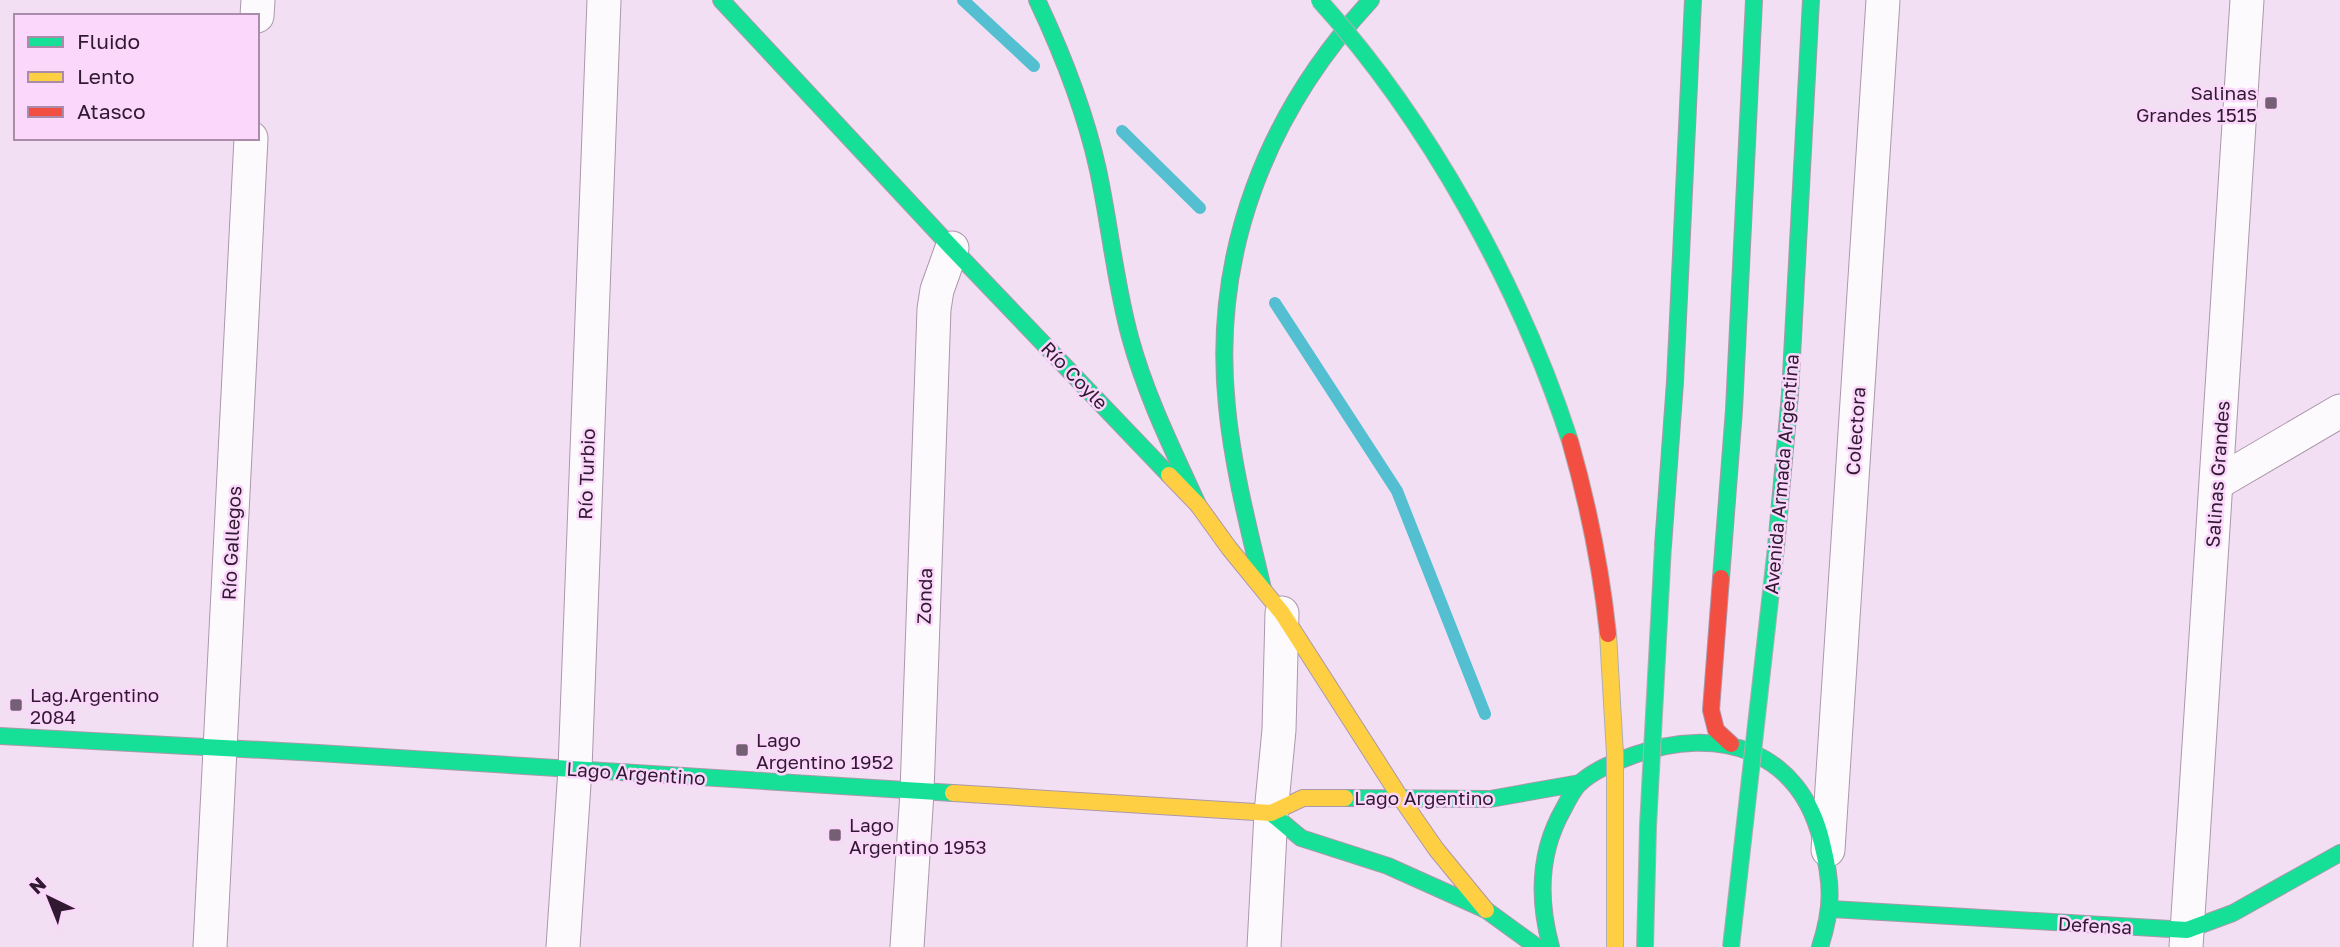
<svg xmlns="http://www.w3.org/2000/svg" width="2340" height="947" viewBox="0 0 2340 947" font-family="'Golos Text',sans-serif">
<rect width="100%" height="100%" fill="#f3dff3"/>
<g fill="none" stroke-linecap="round" stroke-linejoin="round">
<!-- stream -->
<g stroke="#53bfd0" stroke-width="12">
<path d="M963 0 1034 66"/>
<path d="M1122 131 1200 208"/>
<path d="M1275 303 1397 491 1485 714"/>
</g>
<!-- street casing -->
<g stroke="#ab98ab" stroke-width="35">
<g id="street">
<path d="M257 16 258 0"/>
<path d="M2217 483 2340 411"/>
<path d="M1828 850 1883 0"/>
<path d="M210 947 251 138"/>
<path d="M563 947 575 769 604 0"/>
<path d="M907 947 917 792 934 309 937 290 952 248"/>
<path d="M1264 947 1271 813 1279 730 1282 613"/>
<path d="M2186 947 2247 0"/>
</g>
</g>
<!-- fast casing -->
<g stroke="#ab98ab" stroke-width="18">
<g id="fast">
<path d="M721 0 952 248 1169 475"/>
<path d="M1037 0C1063 55 1085 111 1098 170 1110 226 1115 282 1130 337 1146 396 1173 450 1198 505"/>
<path d="M1663 546 1675 382 1693 0"/>
<path d="M1776 547 1790 394 1811 0"/>
<path d="M1721 578 1734 410 1754 0"/>
<path d="M1263 589C1249 529 1233 469 1227 407 1211 253 1267 112 1371 0"/>
<path d="M0 736 318 753 953 793"/>
<path d="M1345 798 1490 799 1580 783"/>
<path d="M1271 813 1301 838 1388 866 1486 910 1537 947"/>
<path d="M1831 909 2187 930 2233 913 2340 853"/>
<path d="M1551 947C1538 900 1539 851 1564 808 1568 800 1572 792 1578 785 1593 770 1615 762 1634 755 1718 725 1800 749 1822 843 1832 883 1833 907 1820 947"/>
</g>
</g>
<!-- slow casing -->
<g stroke="#ab98ab" stroke-width="18">
<g id="slow">
<path d="M1169 475 1198 505 1229 548 1282 613 1400 797 1436 849 1486 910"/>
<path d="M953 793 1271 813 1303 798H1345"/>
</g>
</g>
<!-- jam casing -->
<g stroke="#ab98ab" stroke-width="18">
<path id="jam" d="M1721 578 1711 710 1716 730 1731 744"/>
</g>
<!-- street -->
<use href="#street" stroke="#fdfafd" stroke-width="33"/>
<!-- fast -->
<use href="#fast" stroke="#16e098" stroke-width="16"/>
<!-- slow -->
<use href="#slow" stroke="#ffcf43" stroke-width="16"/>
<!-- jam -->
<use href="#jam" stroke="#f24e42" stroke-width="16"/>
<!-- fast-bridge casing -->
<g stroke="#b0aeb2" stroke-width="18" stroke-linecap="butt">
<g id="fast-bridge">
<path d="M1319 0C1428 120 1520 287 1570 441"/>
<path d="M1645 947 1648 826 1663 546"/>
<path d="M1731 947 1776 547"/>
</g>
</g>
<!-- slow-bridge casing -->
<g stroke="#b0aeb2" stroke-width="18" stroke-linecap="butt">
<path id="slow-bridge" d="M1608 634 1615 754V947"/>
</g>
<!-- jam-bridge casing -->
<g stroke="#b0aeb2" stroke-width="18" stroke-linecap="butt">
<path id="jam-bridge" d="M1570 441C1588 504 1601 568 1608 634"/>
</g>
<!-- fast-bridge -->
<use href="#fast-bridge" stroke="#16e098" stroke-width="16"/>
<!-- slow-bridge -->
<use href="#slow-bridge" stroke="#ffcf43" stroke-width="16"/>
<!-- jam-bridge -->
<use href="#jam-bridge" stroke="#f24e42" stroke-width="16"/>
</g>
<!-- markers -->
<g fill="#755f75" stroke="#fbd7fb" stroke-width="2.5">
<rect x="2264" y="96" width="14" height="14" rx="3.5"/>
<rect x="9" y="698" width="14" height="14" rx="3.5"/>
<rect x="735" y="743" width="14" height="14" rx="3.5"/>
<rect x="828" y="828" width="14" height="14" rx="3.5"/>
</g>
<g text-anchor="middle" dominant-baseline="central" stroke-width="5" stroke-linejoin="round" paint-order="stroke">
<!-- poi labels -->
<g font-size="19" fill="#311a31" stroke="#fbd7fb" text-anchor="start">
<text x="2257" y="92" text-anchor="end">Salinas<tspan x="2257" dy="22">Grandes 1515</tspan></text>
<text x="30" y="694">Lag.Argentino<tspan x="30" dy="22">2084</tspan></text>
<text x="756" y="739">Lago<tspan x="756" dy="22">Argentino 1952</tspan></text>
<text x="849" y="824">Lago<tspan x="849" dy="22">Argentino 1953</tspan></text>
</g>
<!-- street labels -->
<g font-size="19" fill="#311a31" stroke="#fbd7fb">
<text transform="translate(1075 375) rotate(46)">Río Coyle</text>
<text transform="translate(1855 431) rotate(-86)">Colectora</text>
<text transform="translate(586 474) rotate(-88)">Río Turbio</text>
<text transform="translate(1781 474) rotate(-85)">Avenida Armada Argentina</text>
<text transform="translate(2217 474) rotate(-86)">Salinas Grandes</text>
<text transform="translate(231 543) rotate(-87)">Río Gallegos</text>
<text transform="translate(924 596) rotate(-88)">Zonda</text>
<text transform="translate(636 773) rotate(4)">Lago Argentino</text>
<text x="1424" y="797">Lago Argentino</text>
<text transform="translate(2095 925) rotate(3)">Defensa</text>
</g>
</g>
<!-- legend -->
<rect x="14" y="14" width="245" height="126" fill="#fbd7fb" stroke="#aa8baa" stroke-width="2"/>
<rect x="28" y="37" width="35" height="10" fill="#16e098" stroke="#aa8baa" stroke-width="2"/>
<text x="77" y="49" font-size="21" fill="#311a31">Fluido</text>
<rect x="28" y="72" width="35" height="10" fill="#ffcf43" stroke="#aa8baa" stroke-width="2"/>
<text x="77" y="84" font-size="21" fill="#311a31">Lento</text>
<rect x="28" y="107" width="35" height="10" fill="#f24e42" stroke="#aa8baa" stroke-width="2"/>
<text x="77" y="119" font-size="21" fill="#311a31">Atasco</text>
<!-- north arrow -->
<g transform="translate(49 898) rotate(317)" stroke="#fbd7fb" stroke-width="5" paint-order="stroke">
<path d="M0-5L12 26L0 18L-12 26Z" fill="#311a31"/>
<text y="-10" font-size="19" font-weight="bold" text-anchor="middle" fill="#311a31">N</text>
</g>
</svg>
